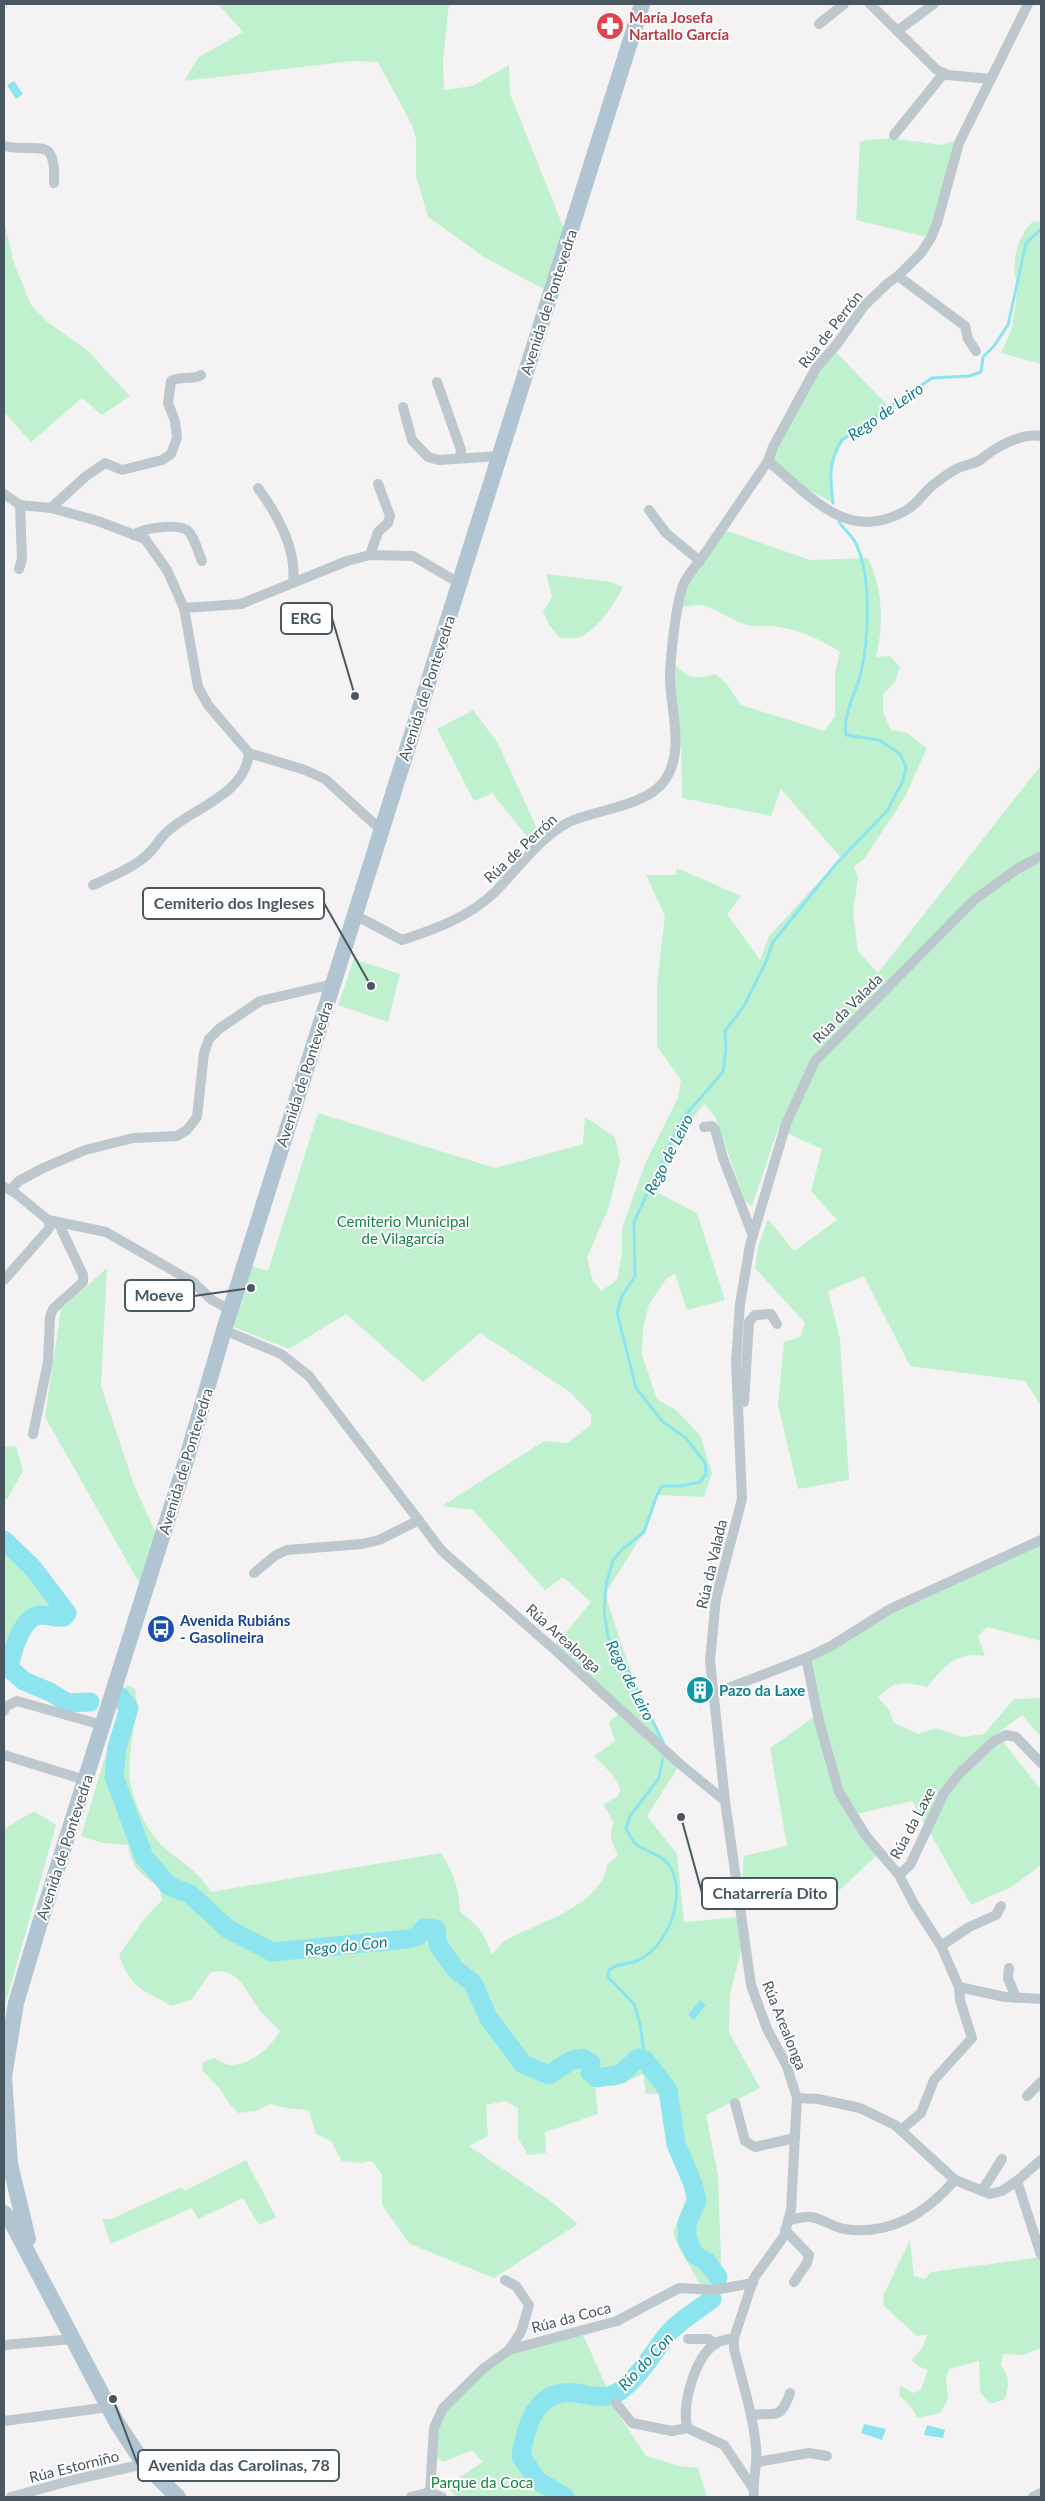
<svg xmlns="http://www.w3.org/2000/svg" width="1045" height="2501" viewBox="0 0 1045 2501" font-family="Lato,sans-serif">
<rect width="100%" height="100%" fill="#f4f2f2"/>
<!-- green -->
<g fill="#c0f1cf">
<path d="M218 4H449L443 60 444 90 473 86 509 65 510 94 568 239 551 293 484 257 428 217 416 176V139L412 125 378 62 352 61 184 81 199 57 243 32Z"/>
<path d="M890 138 942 145 961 139 931 238 856 220 860 141Z"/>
<path d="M1041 221V364L1001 353 1012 328 1019 280 1015 277C1013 255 1018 238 1032 222Z"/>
<path d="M4 222 14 263 31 305 49 323 87 350 130 396 102 415 82 398 31 442 4 412Z"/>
<path d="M833 349 890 408C840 438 826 441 833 503L796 483 768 461 775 444Z"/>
<path d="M721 529 810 560 868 558C883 590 884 623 876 657L890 656 900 667 895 682 883 694V712L891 730 907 733 927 748 905 797 864 859 854 866 858 878 853 912 858 951 878 973 1041 765V1406L1025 1381 910 1366 864 1276 828 1291 840 1339 849 1480 798 1489 778 1405 784 1342 800 1337 805 1323 755 1268 759 1244 768 1219 794 1251 837 1220 811 1191 822 1149 778 1129 752 1206 745 1201 715 1116 704 1104C682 1130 669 1161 658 1193L697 1213 725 1300 687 1310 675 1274 667 1278 649 1304 643 1328 642 1355 657 1399 676 1410 700 1435 712 1473 704 1497 657 1495 644 1532 605 1594C625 1654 641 1714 680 1764L647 1816 677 1854 684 1922 739 1917 744 1939 730 1994 729 2032 760 2088 706 2115 718 2175 722 2289H703L679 2248 673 2233 687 2196 681 2173 669 2144 663 2107 658 2094H646L643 2074 616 2086H595L598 2114 545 2132 546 2153 528 2155 518 2138V2108L506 2101 486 2105 488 2136 469 2146 549 2200 578 2224 494 2278 410 2244 382 2205V2174L372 2161 361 2163 342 2161 331 2141 316 2134 309 2111C295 2108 283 2109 270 2104L256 2111 238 2113 228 2102 220 2089 202 2070 203 2062 214 2058C219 2060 224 2064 229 2065 250 2066 270 2048 280 2031 273 2024 264 2016 258 2008 245 1989 238 1967 211 1972L192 1999 172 2006C143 1990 130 1988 119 1955L144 1919 162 1900 159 1885C140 1877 131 1865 128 1845L103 1843 81 1836 127 1685 135 1689C141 1713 126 1750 130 1780 134 1804 148 1834 167 1850 184 1864 199 1872 211 1892L441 1853C454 1873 459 1888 460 1912 479 1926 484 1932 492 1955 496 1950 500 1944 505 1941 536 1923 602 1906 607 1865L618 1855C613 1844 607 1834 614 1823L603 1804 617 1797 621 1790 612 1774 594 1756 615 1741 609 1722 621 1711 553 1648 591 1602 563 1577 545 1590 473 1510 442 1506 544 1441 567 1443 591 1425V1414L570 1392 480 1333 423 1382 346 1314 289 1349 226 1324 244 1264 268 1271 318 1113 495 1168 583 1144 585 1117 615 1137 620 1162 609 1206 587 1258 593 1281 601 1291 617 1280 622 1253V1228L645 1164 678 1098 681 1080 657 1046V984L665 916 646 875H676L677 868 741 896 727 914 760 960 769 936 841 858 781 789 771 816 682 798 681 740 675 715 672 662C688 677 692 681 715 674L726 683 741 705 824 731 835 717V674L840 652C820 638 796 629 772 626 764 626 756 627 748 625 731 621 714 606 699 605 692 605 685 607 679 608L684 583Z"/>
<path d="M546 574 611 582 623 587C614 605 599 628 580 637 575 639 566 638 560 638L549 625 543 612 552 597Z"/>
<path d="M473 710 497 742 544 843 537 849 492 793 474 801 437 729Z"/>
<path d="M354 959 400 974 388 1022 338 1005Z"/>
<path d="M107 1268 101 1386 134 1485 160 1542 144 1591 45 1417 61 1309Z"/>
<path d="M16 1446 23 1471 7 1499H4V1447Z"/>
<path d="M4 1539C30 1556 42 1588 65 1608L64 1617C56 1617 47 1614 40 1615 21 1618 12 1652 9 1668L4 1666Z"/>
<path d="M1041 1540V1641L987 1627 978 1636 985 1656C956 1651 944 1667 927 1687 903 1682 897 1679 878 1697L889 1710 894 1723 919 1734 936 1728 962 1737 984 1734 1014 1699 1041 1698V1737L1022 1715 997 1734 1041 1790V1865L1013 1886 971 1905 912 1801 852 1815 880 1852 826 1903 750 1906 741 1889 744 1856 787 1846 770 1748 818 1714 806 1658 890 1609Z"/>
<path d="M34 1811 56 1825 6 2002 4 1998V1829Z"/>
<path d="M246 2160 276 2217 259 2225 243 2198 198 2219 192 2208 111 2244 102 2219H111L182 2187 184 2191Z"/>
<path d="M910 2240 914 2276 925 2279 931 2272 1041 2257V2348L1023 2355 1003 2354 1001 2365C1010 2376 1009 2386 1005 2399L990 2404 980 2392 979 2361 949 2369 946 2378 948 2399 940 2413 917 2418 912 2408 899 2395 900 2386 914 2393 921 2390 928 2370 918 2366 912 2360 922 2348 928 2334 917 2336 884 2306 883 2296Z"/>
<path d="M581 2330 619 2415 646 2456 679 2466 698 2468 707 2497H457L446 2486 483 2462 472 2450 443 2462 432 2455 443 2408 509 2350Z"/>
</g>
<!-- water -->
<g fill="#8ce4ef">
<path d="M14 81 23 94 16 99 7 85Z"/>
<path d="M700 2000 706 2005 694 2020 688 2015Z"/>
<path d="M864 2424 886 2429 882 2440 861 2433Z"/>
<path d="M927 2425 945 2430 943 2438 924 2435Z"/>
</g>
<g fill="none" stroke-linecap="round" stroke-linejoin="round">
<!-- stream -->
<g stroke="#8ce4ef" stroke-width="3">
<path d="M833 503C830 477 828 463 842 440L932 378 969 376 981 372 983 357 994 346 1008 325 1026 243 1041 229"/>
<path d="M663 1742 624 1663 608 1637 604 1611 606 1585 613 1560 623 1549 644 1532 657 1495 662 1486H681L700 1482 706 1474 705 1463 686 1438 663 1422 636 1388 617 1313 622 1296 635 1276 634 1222 682 1119 723 1072 726 1049 725 1031 744 1006 765 964 773 942 836 864 887 811 903 781 906 767 900 754 879 740 846 735C843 711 856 695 861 672 869 638 872 571 854 540 850 534 843 528 839 522"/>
<path d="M645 2060 640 2024 634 2004 608 1977 609 1970C619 1963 623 1965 634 1962 667 1951 689 1894 669 1865 661 1853 642 1852 634 1842 631 1839 629 1833 626 1829L630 1816 659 1778 663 1758"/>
</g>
<!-- river -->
<g stroke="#8ce4ef" stroke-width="19">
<path d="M4 1540 32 1567 67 1613 64 1617C56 1618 48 1615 40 1615 21 1617 12 1653 9 1668L24 1681 50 1692 68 1703 90 1702"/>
<path d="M120 1696 129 1708 117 1747 114 1777 144 1857 169 1886 190 1894 228 1929 272 1952 408 1939 418 1936 424 1928 436 1929 438 1945 456 1970 473 1983 488 2017 523 2064 549 2075 570 2061 582 2058 591 2063 590 2072 597 2078 621 2074 638 2058 645 2060 668 2090 676 2144 693 2184 697 2200 687 2224V2239L695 2255 707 2262 718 2277"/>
<path d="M565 2497 537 2480 521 2456C526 2425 536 2388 576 2393 591 2395 606 2401 620 2391 639 2377 653 2353 667 2335 678 2321 698 2310 712 2299"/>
</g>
<!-- street -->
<g stroke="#bdc8ce" stroke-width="10">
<path d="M870 4 937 70 948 75 991 79"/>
<path d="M819 24 844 4"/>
<path d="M897 31 934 4"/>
<path d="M894 135 944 73"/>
<path d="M4 146C38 154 56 133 54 183"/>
<path d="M898 276 965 326 968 339 976 351"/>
<path d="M437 382 461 450 460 458"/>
<path d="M403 407 412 440 428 457 439 460 499 456"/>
<path d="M768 461C811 496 847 544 905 511 917 505 923 493 933 485 941 479 950 472 958 468 965 465 974 464 980 460 996 447 1020 433 1041 436"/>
<path d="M258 488C277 514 297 550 293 583"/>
<path d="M4 494 20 505 51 508 98 521 145 539 167 570 184 608 198 687 208 705 249 753 305 770 325 779 381 830"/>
<path d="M51 508 85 477 105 463 122 470 162 460 171 454 177 438 175 421 168 403 171 381C181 375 192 381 201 375"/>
<path d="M649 510 666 533 700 561"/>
<path d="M133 535C143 528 181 522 189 532 195 539 198 552 202 561"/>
<path d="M370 555 378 532 388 523 390 516 378 484"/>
<path d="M19 569 22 559 20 505"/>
<path d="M184 608 241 604 347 561 370 555 413 556 459 583"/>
<path d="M93 885C112 876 131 869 147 855 155 848 159 839 167 832 194 807 245 795 249 753"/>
<path d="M355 915 402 940C436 929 469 917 495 892 517 870 541 836 569 822 595 810 648 806 665 780 685 751 671 712 670 680 670 659 676 601 684 583 690 571 701 560 708 549 728 520 748 490 768 461L773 447 816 368 837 344 864 306 888 283 898 276 921 253 931 238 937 223 959 143 1028 4"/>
<path d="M704 1127 712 1126 715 1129 723 1158 753 1236"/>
<path d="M4 1187 14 1192 48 1220 106 1232 193 1282 212 1300 230 1310"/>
<path d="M10 1190 19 1181 41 1169 85 1150 133 1138 177 1136 187 1130 197 1117 204 1053 209 1039 219 1029 260 1001 333 984"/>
<path d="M4 1280 47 1231 50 1226 48 1220"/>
<path d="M224 1330 281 1354 309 1376 442 1551 553 1648 680 1764 725 1801 751 1985 767 2029 786 2064 797 2098 791 2210 784 2236 754 2278 734 2338V2349C742 2381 753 2414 756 2447 758 2464 752 2481 754 2497"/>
<path d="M744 1402 749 1322 755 1315 771 1314 777 1324"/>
<path d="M33 1434 48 1362 50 1317 53 1309 83 1282V1275L58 1222"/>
<path d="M254 1573 276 1555 287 1550 362 1544 379 1540 419 1520"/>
<path d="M806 1658 819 1721 839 1792 866 1836 899 1875 914 1904 941 1946 959 1987 960 2000 972 2038 934 2080 921 2113 901 2130"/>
<path d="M713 1694 806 1658 831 1646 890 1609 1041 1540"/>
<path d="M4 1711 5 1707 17 1701 102 1725"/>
<path d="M4 1755 85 1780"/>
<path d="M725 1801 710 1661 716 1598 742 1499 736 1362 740 1304 750 1245 786 1124 815 1061 974 900 1017 869 1041 856"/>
<path d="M899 1875 910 1865 944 1793 959 1774 994 1741 1006 1735 1016 1737 1041 1763"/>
<path d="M941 1946 969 1927 996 1915 1001 1906"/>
<path d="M1009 1968 1008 1978 1016 1998"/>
<path d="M959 1987 1005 1997 1041 1999"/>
<path d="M1027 2096 1041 2082"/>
<path d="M797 2098 818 2099 860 2108 895 2125 955 2180 990 2194 1002 2191 1017 2181 1041 2160"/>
<path d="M735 2103 745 2141 755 2147 795 2138"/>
<path d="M1017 2181 1041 2255"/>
<path d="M982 2191 1002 2159"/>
<path d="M788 2220C796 2219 805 2216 811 2217 823 2219 833 2227 844 2229 891 2236 926 2213 955 2180"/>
<path d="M785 2230 809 2255 807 2263 794 2282"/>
<path d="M505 2280 516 2286 529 2305 521 2332 509 2350"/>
<path d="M734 2338C728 2339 721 2340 716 2343 694 2358 682 2404 687 2428L724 2445 753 2488"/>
<path d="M688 2339H709L716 2344"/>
<path d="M4 2345 73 2339"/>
<path d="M616 2403 632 2423 672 2431 687 2428"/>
<path d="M751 2415C777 2412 780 2421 790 2393"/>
<path d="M4 2421 109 2407"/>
<path d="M757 2462 809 2453 827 2456"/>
<path d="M430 2492 434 2428 443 2408 484 2368 509 2350 617 2321 679 2288 714 2290 753 2283"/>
<path d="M11 2497 73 2480 144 2464"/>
<path d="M411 2497 430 2492 442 2497"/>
<path d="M1033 2497 1041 2493"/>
</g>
<!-- primary -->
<g stroke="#b1c4d1" stroke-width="16">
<path d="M4 2077 16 2003 39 1926 186 1461 224 1330 642 4"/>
<path d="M4 2077 10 2164 28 2239"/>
<path d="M4 2213 12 2223 117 2423 144 2464 178 2497"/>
</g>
</g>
<!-- icons -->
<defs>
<g id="pharmacy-disc" transform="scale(1.4375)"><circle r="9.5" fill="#e0444e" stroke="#fff"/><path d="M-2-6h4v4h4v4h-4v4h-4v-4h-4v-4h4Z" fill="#fff"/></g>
<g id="bus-disc" transform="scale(1.4375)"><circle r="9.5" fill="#1a4fb4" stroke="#fff"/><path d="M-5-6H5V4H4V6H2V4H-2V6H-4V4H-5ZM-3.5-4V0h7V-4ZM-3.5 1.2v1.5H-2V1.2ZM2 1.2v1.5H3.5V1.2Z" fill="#fff"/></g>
<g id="building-disc" transform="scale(1.4375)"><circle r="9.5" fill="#0f9aa8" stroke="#fff"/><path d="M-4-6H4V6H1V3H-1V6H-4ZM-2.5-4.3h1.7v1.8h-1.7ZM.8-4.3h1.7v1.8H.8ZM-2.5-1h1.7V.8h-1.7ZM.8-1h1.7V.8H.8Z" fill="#fff"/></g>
</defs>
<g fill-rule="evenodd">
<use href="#pharmacy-disc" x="610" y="26"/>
<use href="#bus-disc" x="161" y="1629"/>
<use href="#building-disc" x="700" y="1690"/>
</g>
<g text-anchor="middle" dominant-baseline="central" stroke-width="4" stroke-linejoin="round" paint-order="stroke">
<!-- health labels -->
<g font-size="15" font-weight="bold" fill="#be3a42" stroke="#fff" text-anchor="start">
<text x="629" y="17">María Josefa<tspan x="629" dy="17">Nartallo García</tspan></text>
</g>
<!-- street labels -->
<g font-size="15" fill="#495760" stroke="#fff">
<text transform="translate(548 302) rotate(-72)">Avenida de Pontevedra</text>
<text transform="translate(830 329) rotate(-52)">Rúa de Perrón</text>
<text transform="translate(426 688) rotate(-72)">Avenida de Pontevedra</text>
<text transform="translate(520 848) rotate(-43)">Rúa de Perrón</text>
<text transform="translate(847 1008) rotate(-45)">Rúa da Valada</text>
<text transform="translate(304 1074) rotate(-72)">Avenida de Pontevedra</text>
<text transform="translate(185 1461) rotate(-73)">Avenida de Pontevedra</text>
<text transform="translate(711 1564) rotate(-77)">Rúa da Valada</text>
<text transform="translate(564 1638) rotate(42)">Rúa Arealonga</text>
<text transform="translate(912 1823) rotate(-62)">Rúa da Laxe</text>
<text transform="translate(64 1847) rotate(-72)">Avenida de Pontevedra</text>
<text transform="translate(785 2025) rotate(68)">Rúa Arealonga</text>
<text transform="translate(571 2317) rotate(-15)">Rúa da Coca</text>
<text transform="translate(74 2466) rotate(-14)">Rúa Estorniño</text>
</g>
<!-- park labels -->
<g font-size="15" fill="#158642" stroke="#fff">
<text x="403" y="1221">Cemiterio Municipal<tspan x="403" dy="17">de Vilagarcía</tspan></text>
<text x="482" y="2482">Parque da Coca</text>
</g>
<!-- transit labels -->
<g font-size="15" font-weight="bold" fill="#164399" stroke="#fff" text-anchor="start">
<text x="180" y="1620">Avenida Rubiáns<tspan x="180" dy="17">- Gasolineira</tspan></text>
</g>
<!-- culture labels -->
<g font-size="15" font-weight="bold" fill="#0d838f" stroke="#fff" text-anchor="start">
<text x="719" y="1690">Pazo da Laxe</text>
</g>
<!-- water labels -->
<g font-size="16" font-style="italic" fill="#0a7c8b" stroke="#fff">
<text transform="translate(885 411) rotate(-35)">Rego de Leiro</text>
<text transform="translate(668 1154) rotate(-63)">Rego de Leiro</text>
<text transform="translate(631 1680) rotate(63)">Rego de Leiro</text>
<text transform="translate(346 1945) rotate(-6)">Rego do Con</text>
<text transform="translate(645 2361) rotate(-47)">Río do Con</text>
</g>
</g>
<!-- callouts -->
<path fill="none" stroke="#495760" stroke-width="2" d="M355 696L332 618M371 986L324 903M251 1288L194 1296M681 1817L702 1893M113 2399L138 2465"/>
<g fill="#495760" stroke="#fff" stroke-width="2">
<circle cx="355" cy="696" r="5"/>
<circle cx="371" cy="986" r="5"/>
<circle cx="251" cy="1288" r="5"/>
<circle cx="681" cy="1817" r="5"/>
<circle cx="113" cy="2399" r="5"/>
</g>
<g fill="#fff" stroke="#495760" stroke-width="2">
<rect x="281" y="603" width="51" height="31" rx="5"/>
<rect x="143" y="888" width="181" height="31" rx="5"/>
<rect x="125" y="1280" width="69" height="31" rx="5"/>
<rect x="702" y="1878" width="135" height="31" rx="5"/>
<rect x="138" y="2450" width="201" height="31" rx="5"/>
</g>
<g font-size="16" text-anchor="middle" font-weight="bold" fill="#495760">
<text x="306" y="624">ERG</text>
<text x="234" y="909">Cemiterio dos Ingleses</text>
<text x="159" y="1301">Moeve</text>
<text x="770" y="1899">Chatarrería Dito</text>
<text x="239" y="2471">Avenida das Carolinas, 78</text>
</g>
<!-- border -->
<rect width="1045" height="2501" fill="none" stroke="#495760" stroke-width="10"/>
</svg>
